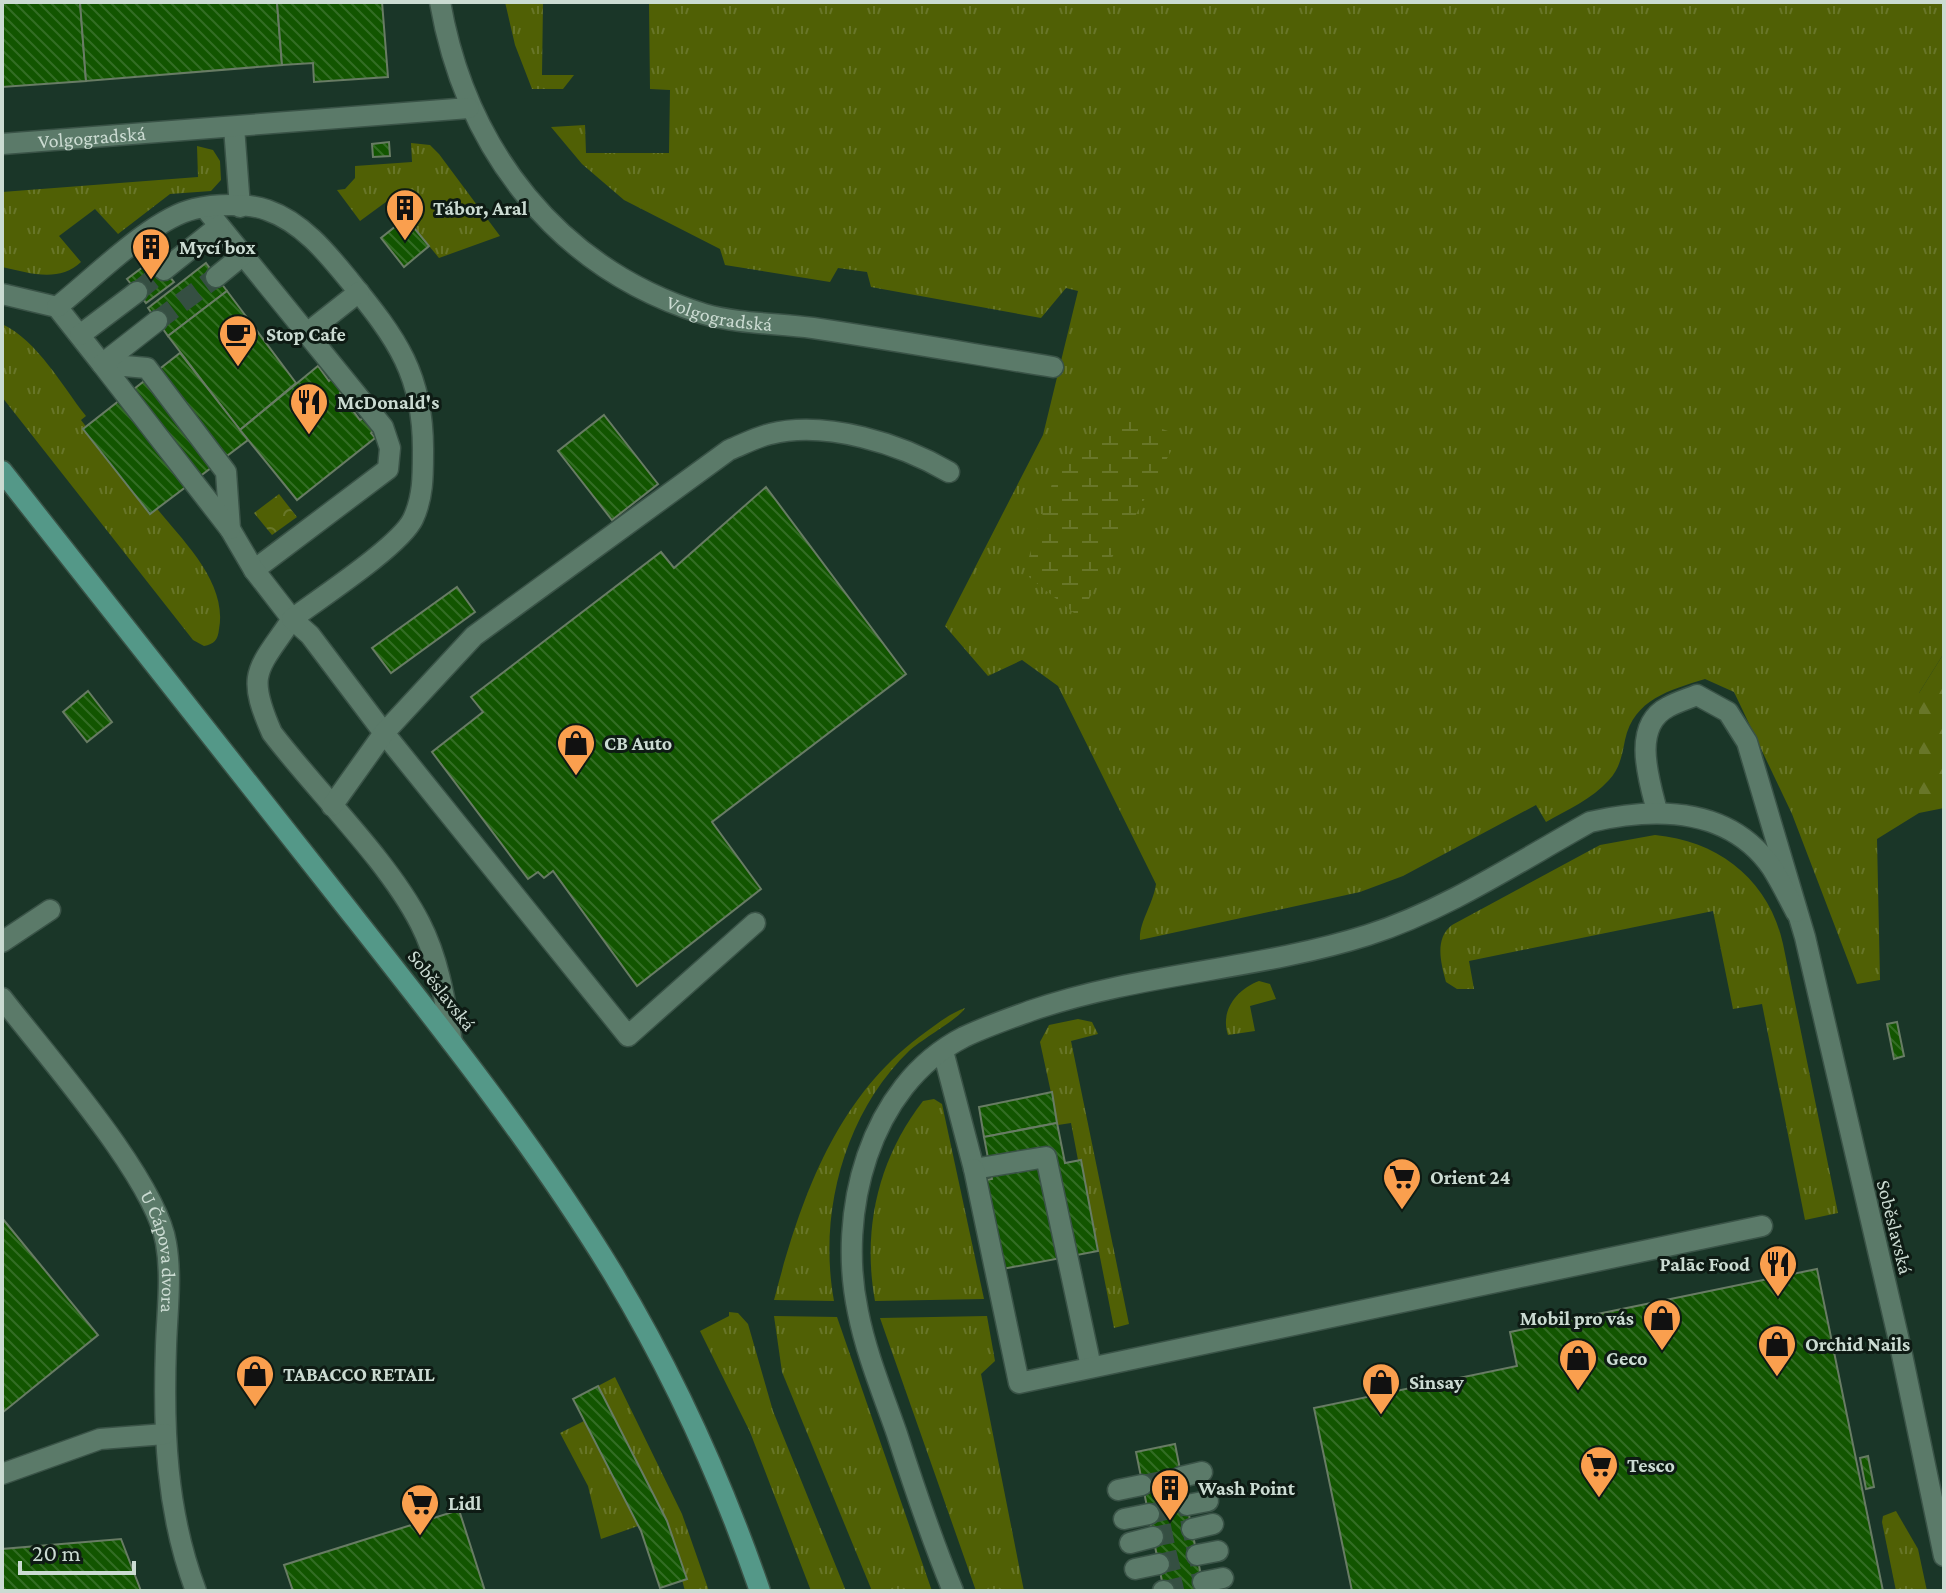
<svg xmlns="http://www.w3.org/2000/svg" width="1946" height="1593" viewBox="0 0 1946 1593" font-family="'Crimson Pro',serif">
<defs>
<pattern id="grass-tufts" width="24" height="20" patternUnits="userSpaceOnUse" patternTransform="scale(2)"><rect width="24" height="20" fill="#506005"/><path d="M3 7l-1-3M5 7V3M7 7l1-3M15 17l-1-3M17 17v-4M19 17l1-3" fill="none" stroke="#687629"/></pattern>
<pattern id="forest-firs" width="22" height="20" patternUnits="userSpaceOnUse" patternTransform="scale(2)"><rect width="22" height="20" fill="#506005"/><path d="M5 1l3.5 6h-7zM16 11l3.5 6h-7z" fill="#687629"/></pattern>
<pattern id="wetland-marsh" width="20" height="14" patternUnits="userSpaceOnUse" patternTransform="scale(2)"><rect width="20" height="14" fill="#506005"/><path d="M1 5h8M5 5V1M11 12h8M15 12V8" fill="none" stroke="#687629"/></pattern>
<pattern id="park-crowns" width="20" height="18" patternUnits="userSpaceOnUse" patternTransform="scale(2)"><rect width="20" height="18" fill="#506005"/><path d="M2 6a3 3 0 1 1 6 0M12 15a3 3 0 1 1 6 0" fill="none" stroke="#687629"/></pattern>
<pattern id="building-back-hatch" width="6" height="6" patternUnits="userSpaceOnUse" patternTransform="scale(2)"><rect width="6" height="6" fill="#125500"/><path d="M-1 5l2 2M0 0l6 6M5-1l2 2" fill="none" stroke="#336d24"/></pattern>
</defs>
<rect width="100%" height="100%" fill="#1a3628"/>
<!-- grass -->
<g fill="url(#grass-tufts)">
<path d="M505 2H543L542 75H574L563 89H532L515 45Z"/>
<path d="M649 2H1944V653L1919 693V813L1877 839 1880 980 1857 984 1792 814 1734 692 1705 679C1670 690 1634 699 1625 740 1622 755 1620 768 1609 780 1592 799 1567 810 1546 822L1536 805 1403 876 1360 892 1140 940C1139 922 1153 905 1156 884L1058 686 1022 660 988 676 945 626 1043 435 1078 291 1066 288 1041 318 871 287 867 272 838 268 830 282 725 265 720 249 624 200 582 164 551 127 585 125 586 153H669L670 90 650 89Z"/>
<path d="M411 143 430 145 439 154 500 236 439 258 390 199 360 221 337 190 345 189 355 178V166L412 162Z"/>
<path d="M197 146 213 150 220 161 221 180 211 191 170 194 118 234 95 209 59 236 81 262C59 283 29 273 2 267V192L198 177Z"/>
<path d="M2 324C38 341 62 386 86 416L81 420 148 508 154 505C181 539 228 582 219 629 218 640 214 644 204 646L193 640 2 397Z"/>
<path d="M1655 835C1719 841 1769 880 1783 944L1838 1213 1805 1220 1762 1004 1733 1009 1713 911 1469 961 1474 989H1457L1446 982C1441 963 1434 939 1452 925L1600 845Z"/>
<path d="M1259 981 1270 984 1276 999 1250 1006 1255 1031 1228 1035C1220 1011 1236 990 1259 981Z"/>
<path d="M965 1008C960 1018 922 1039 909 1051 844 1114 818 1214 834 1301L774 1300C800 1201 834 1101 919 1037 933 1027 948 1014 965 1008Z"/>
<path d="M1078 1019 1092 1022 1098 1034 1071 1041 1129 1324 1114 1328 1081 1161 1078 1160 1071 1123 1058 1125 1040 1042 1049 1025Z"/>
<path d="M934 1099 942 1104 984 1299 875 1301C862 1229 878 1159 923 1101Z"/>
<path d="M729 1312 738 1313 748 1324 773 1411 846 1591H811L750 1432 700 1331 729 1316Z"/>
<path d="M774 1316 837 1317 932 1591H872L782 1372Z"/>
<path d="M987 1316 995 1361 981 1374 1024 1591H976L880 1318Z"/>
<path d="M615 1377 682 1514 709 1591H685L682 1580 687 1578 667 1521 598 1386Z"/>
<path d="M584 1421 638 1526 601 1539 588 1486 560 1433Z"/>
<path d="M1896 1511 1918 1549 1927 1591H1896L1882 1522 1883 1516Z"/>
</g>
<!-- forest -->
<path fill="url(#forest-firs)" d="M1944 653V808L1919 813V693Z"/>
<!-- wetland -->
<path fill="url(#wetland-marsh)" d="M1132 419 1180 435 1079 617 1024 573 1057 468Z"/>
<!-- park -->
<path fill="url(#park-crowns)" d="M279 494 297 517 272 535 254 513Z"/>
<!-- building -->
<g fill="url(#building-back-hatch)" stroke="#687c64" stroke-width="2">
<path d="M2 2H80L86 81 2 87Z"/>
<path d="M80 2H277L282 65 86 81Z"/>
<path d="M277 2H382L388 77 314 82 313 63 282 65Z"/>
<path d="M389 142 390 156 373 157 372 144Z"/>
<path d="M406 218 429 246 404 267 381 238Z"/>
<path d="M155 258 174 282 146 303 127 279Z"/>
<path d="M206 263 227 291 168 336 148 308Z"/>
<path d="M227 291 296 383 240 430 168 336Z"/>
<path d="M180 353 248 440 150 514 83 429Z"/>
<path d="M318 366 329 381 337 374 348 387 340 393 360 420 369 413 379 426 371 433 375 438 297 500 240 430Z"/>
<path d="M604 415 658 484 612 520 558 451Z"/>
<path d="M766 487 906 674 712 822 761 889 637 986 553 871 544 878 538 872 528 879 432 752 483 712 471 697 661 552 674 568Z"/>
<path d="M457 587 475 612 391 673 372 648Z"/>
<path d="M88 691 112 722 87 742 63 712Z"/>
<path d="M1897 1022 1904 1056 1894 1059 1887 1024Z"/>
<path d="M1052 1092 1057 1123 984 1137 979 1107Z"/>
<path d="M1057 1123 1065 1163 1081 1160 1098 1251 997 1270 980 1181 992 1179 984 1137Z"/>
<path d="M2 1218 98 1335 2 1413Z"/>
<path d="M1817 1269 1883 1591H1352L1314 1408 1517 1366 1510 1332Z"/>
<path d="M598 1386 667 1521 687 1579 660 1588 641 1531 573 1399Z"/>
<path d="M1175 1444 1204 1591H1164L1136 1452Z"/>
<path d="M1868 1456 1874 1487 1866 1489 1860 1458Z"/>
<path d="M459 1510 485 1591H293L284 1565Z"/>
<path d="M121 1539 141 1591H2V1549Z"/>
</g>
<g fill="none" stroke-linecap="round" stroke-linejoin="round">
<!-- minor-tunnel -->
<g stroke="#354f42" stroke-width="20" stroke-dasharray="20 10" stroke-linecap="butt">
<path d="M137 292 164 270"/>
<path d="M157 321 216 277"/>
<path d="M1142 1485 1181 1477"/>
<path d="M1149 1514 1187 1505"/>
<path d="M1153 1537 1192 1529"/>
<path d="M1159 1564 1197 1555"/>
<path d="M1164 1591 1203 1582"/>
</g>
<!-- minor casing -->
<g stroke="#3a5347" stroke-width="23">
<g id="minor">
<path id="s1" d="M440 2C466 150 558 269 704 314 739 324 777 323 813 328 893 340 973 354 1053 367"/>
<path d="M234 127 240 207"/>
<path id="s2" d="M2 144 469 108"/>
<path d="M205 208 383 427 390 448 388 469 254 570"/>
<path d="M164 270 219 226"/>
<path d="M216 277 243 255"/>
<path d="M2 294 57 307 102 364 147 368 226 472 230 529 254 570 292 619C258 670 245 672 272 733 317 792 387 859 420 923 439 960 445 1001 452 1042"/>
<path d="M57 307C93 279 151 219 194 209 214 204 248 203 267 210 302 222 327 253 349 280 397 339 424 375 423 453 423 476 423 498 413 519 400 546 320 598 292 619L310 635 384 733 628 1036 755 923"/>
<path d="M157 321 102 364 230 529"/>
<path d="M307 333 359 292"/>
<path d="M80 335 137 292"/>
<path d="M332 806 384 733 474 636 729 450C742 445 756 437 770 434 826 420 901 444 949 472"/>
<path d="M1657 811C1649 780 1631 726 1668 707 1677 702 1687 699 1697 695L1728 712 1747 742 1805 937 1900 1345 1944 1556"/>
<path d="M2 942 50 910"/>
<path id="s3" d="M2 998C45 1054 156 1179 166 1243 172 1277 167 1313 166 1346 163 1429 166 1512 196 1591"/>
<path d="M943 1051 974 1169 1046 1157 1091 1367"/>
<path d="M974 1169 1019 1383 1762 1226"/>
<path d="M2 1474 100 1439 165 1434"/>
<path d="M1181 1477 1202 1472"/>
<path d="M1118 1490 1142 1485"/>
<path d="M1187 1505 1208 1501"/>
<path d="M1124 1519 1149 1514"/>
<path d="M1192 1529 1213 1524"/>
<path d="M1130 1543 1153 1537"/>
<path d="M1197 1555 1218 1551"/>
<path d="M1135 1569 1159 1564"/>
<path d="M1203 1582 1223 1578"/>
<path d="M953 1591C932 1540 914 1487 897 1434 883 1394 866 1353 858 1312 837 1214 868 1086 964 1037 985 1027 1008 1019 1030 1011 1139 973 1258 970 1368 935 1446 910 1518 862 1590 822 1655 807 1729 806 1772 868 1781 882 1788 897 1796 912"/>
<path d="M1163 1591H1164"/>
</g>
</g>
<!-- major casing -->
<g stroke="#3a5347" stroke-width="23">
<path id="major" d="M2 471C111 608 219 746 328 884 428 1011 530 1137 614 1275 674 1375 722 1481 760 1591"/>
</g>
<!-- minor -->
<use href="#minor" stroke="#5b7a69" stroke-width="20"/>
<!-- major -->
<use href="#major" stroke="#549888" stroke-width="20"/>
</g>
<!-- icons -->
<defs>
<g id="building-pin" transform="scale(2)"><path d="M0 17L-7.5 6A9.5 9.5 0 1 1 7.5 6Z" fill="#fa9f4e" stroke="#0e1b14"/><path d="M-4-6H4V6H1V3H-1V6H-4ZM-2.5-4.3h1.7v1.8h-1.7ZM.8-4.3h1.7v1.8H.8ZM-2.5-1h1.7V.8h-1.7ZM.8-1h1.7V.8H.8Z" fill="#111"/></g>
<g id="cafe-pin" transform="scale(2)"><path d="M0 17L-7.5 6A9.5 9.5 0 1 1 7.5 6Z" fill="#fa9f4e" stroke="#0e1b14"/><path d="M-5.5-4.5H6V0H3Q3 3.5 0 3.5H-2.5Q-5.5 3.5-5.5 0ZM3-3.2v2h1.7v-2ZM-6 4.5H4V6H-6Z" fill="#111"/></g>
<g id="restaurant-pin" transform="scale(2)"><path d="M0 17L-7.5 6A9.5 9.5 0 1 1 7.5 6Z" fill="#fa9f4e" stroke="#0e1b14"/><path d="M-5-6h1v4h1v-4h1v4h1v-4h1v5L-1.5 .5V6h-2V.5L-5-1ZM5-6V6H3V1.5H1.5Q1.5-4 5-6Z" fill="#111"/></g>
<g id="shop-pin" transform="scale(2)"><path d="M0 17L-7.5 6A9.5 9.5 0 1 1 7.5 6Z" fill="#fa9f4e" stroke="#0e1b14"/><path d="M-5-2.5h2.3a2.7 3.5 0 0 1 5.4 0H5L5.5 6h-11ZM-1.5-2.5h3a1.5 2.3 0 0 0-3 0Z" fill="#111"/></g>
<g id="supermarket-pin" transform="scale(2)"><path d="M0 17L-7.5 6A9.5 9.5 0 1 1 7.5 6Z" fill="#fa9f4e" stroke="#0e1b14"/><path d="M-6-5.5h2.5l.6 2H6L4.5 2H-2.5L-4.4-4H-6ZM-1.5 3.2a1.3 1.3 0 1 0 .1 0ZM3 3.2a1.3 1.3 0 1 0 .1 0Z" fill="#111"/></g>
</defs>
<g fill-rule="evenodd">
<use href="#building-pin" x="405" y="208"/>
<use href="#building-pin" x="151" y="247"/>
<use href="#cafe-pin" x="238" y="334"/>
<use href="#restaurant-pin" x="309" y="402"/>
<use href="#shop-pin" x="576" y="743"/>
<use href="#supermarket-pin" x="1402" y="1177"/>
<use href="#restaurant-pin" x="1778" y="1264"/>
<use href="#shop-pin" x="1662" y="1318"/>
<use href="#shop-pin" x="1777" y="1344"/>
<use href="#shop-pin" x="1578" y="1358"/>
<use href="#shop-pin" x="255" y="1374"/>
<use href="#shop-pin" x="1381" y="1382"/>
<use href="#supermarket-pin" x="1599" y="1465"/>
<use href="#building-pin" x="1170" y="1488"/>
<use href="#supermarket-pin" x="420" y="1503"/>
</g>
<g text-anchor="middle" dominant-baseline="central" stroke-width="6" stroke-linejoin="round" paint-order="stroke">
<!-- street labels -->
<g font-size="20" fill="#cbdbd2" stroke="#0e1b14">
<text stroke="none"><textPath href="#s2" startOffset="90">Volgogradská</textPath></text>
<text stroke="none"><textPath href="#s1" startOffset="446">Volgogradská</textPath></text>
<text transform="translate(442 990) rotate(52)">Soběslavská</text>
<text transform="translate(1895 1227) rotate(76)">Soběslavská</text>
<text stroke="none"><textPath href="#s3" startOffset="304">U Čápova dvora</textPath></text>
</g>
<!-- poi labels -->
<g font-size="20" font-weight="bold" fill="#cbdbd2" stroke="#0e1b14" text-anchor="start">
<text x="433" y="208">Tábor, Aral</text>
<text x="179" y="247">Mycí box</text>
<text x="266" y="334">Stop Cafe</text>
<text x="337" y="402">McDonald's</text>
<text x="604" y="743">CB Auto</text>
<text x="1430" y="1177">Orient 24</text>
<text x="1750" y="1264" text-anchor="end">Palāc Food</text>
<text x="1634" y="1318" text-anchor="end">Mobil pro vás</text>
<text x="1805" y="1344">Orchid Nails</text>
<text x="1606" y="1358">Geco</text>
<text x="283" y="1374">TABACCO RETAIL</text>
<text x="1409" y="1382">Sinsay</text>
<text x="1627" y="1465">Tesco</text>
<text x="1198" y="1488">Wash Point</text>
<text x="448" y="1503">Lidl</text>
</g>
</g>
<!-- border -->
<rect width="1946" height="1593" fill="none" stroke="#cbdbd2" stroke-width="8"/>
<!-- scale -->
<path d="M20 1561v12h114v-12" fill="none" stroke="#cbdbd2" stroke-width="4"/>
<text x="32" y="1561" font-size="24" fill="#cbdbd2" stroke="#0e1b14" stroke-width="6" paint-order="stroke">20 m</text>
</svg>
